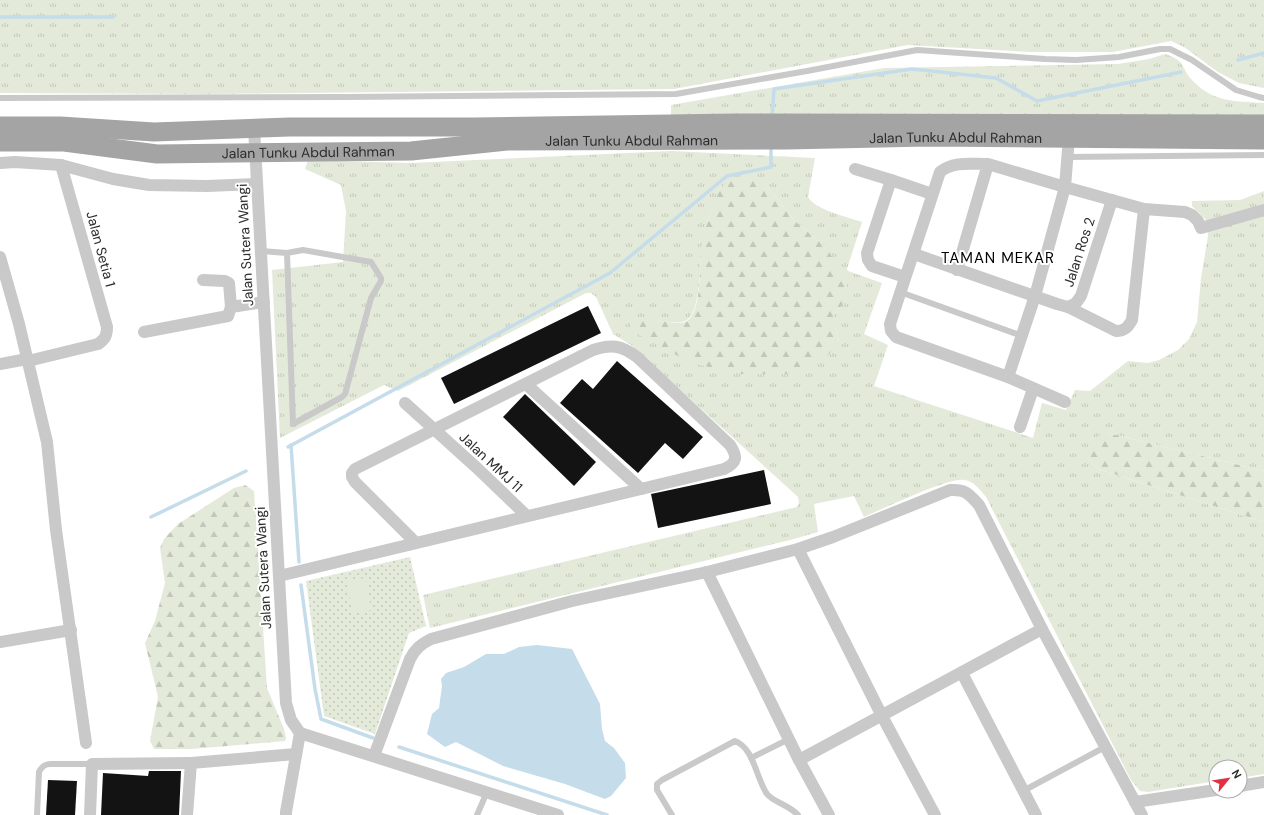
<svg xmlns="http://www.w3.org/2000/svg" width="1264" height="815" viewBox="0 0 1264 815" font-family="'DM Sans',sans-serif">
<defs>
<pattern id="grass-tufts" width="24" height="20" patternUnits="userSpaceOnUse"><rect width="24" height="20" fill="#e3ead9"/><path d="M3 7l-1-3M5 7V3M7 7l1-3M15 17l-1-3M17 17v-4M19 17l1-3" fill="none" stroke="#c3c9ba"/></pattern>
<pattern id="forest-firs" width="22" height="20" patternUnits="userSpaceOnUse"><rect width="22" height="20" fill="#e3ead9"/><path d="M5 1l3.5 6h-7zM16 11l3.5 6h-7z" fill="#c3c9ba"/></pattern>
<pattern id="park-dots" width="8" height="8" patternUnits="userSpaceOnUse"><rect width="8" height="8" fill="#e3ead9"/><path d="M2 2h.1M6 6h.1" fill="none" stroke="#c3c9ba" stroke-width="1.8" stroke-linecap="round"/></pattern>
</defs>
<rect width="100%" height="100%" fill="#fff"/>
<!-- grass -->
<g fill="url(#grass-tufts)" fill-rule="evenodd">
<path d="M0 0H1264V88L1239 83 1218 72 1184 47 1171 41 1113 52H1030L908 45 674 89 204 94 0 93Z"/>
<path d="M1165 54C1187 61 1180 68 1193 81 1214 103 1236 101 1264 103V116L671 117V105L884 68 1118 64 1149 59Z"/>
<path d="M672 151 815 158 808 197C815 210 848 217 862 222L847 269 848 271 882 283 864 334 888 345 874 386 1033 438 1042 403 1066 410 1075 390 1090 391 1128 361 1148 363 1159 360 1178 350 1189 339 1197 322 1201 278 1208 236 1206 220 1192 206V201L1240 200 1264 191V471L1108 433 1089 460 1098 469 1264 522V774L1240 778V767H1216V781L1148 792 1140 791 1131 780 986 497C980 490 975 482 965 480 951 476 882 509 864 517L854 496 814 504 818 532 790 540 430 628 423 595 797 507 799 503 798 497 631 345 613 334 596 297 591 293H586L398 391 384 385 280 438 272 270 343 262 346 211 341 185 305 169 308 160 410 163ZM726 183 765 184 796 222 826 247 846 301 835 314V326L839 342 651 340 633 331 642 317C652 319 679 326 687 320 701 311 699 265 702 249 705 226 711 202 726 183Z"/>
</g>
<!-- forest -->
<g fill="url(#forest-firs)">
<path d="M739 178H756L765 184 796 222 826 247 840 270 849 291 846 301 835 314V326L839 342 828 355 792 374H741L691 363 632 331 630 324 632 318C635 318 638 317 641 317 652 317 676 327 687 321 702 311 699 267 701 250 704 232 712 197 725 184 728 181 734 180 739 178Z"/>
<path d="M1108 433 1264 471V522L1098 469 1089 460V447L1098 436Z"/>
<path d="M245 485 254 491 267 688 284 729 286 738 285 741 192 749H154L150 741 158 697 145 643 155 621 165 583 160 548 164 539 178 524 234 488Z"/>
</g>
<!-- park -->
<path fill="url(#park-dots)" d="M410 557 426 626 409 633 375 734 324 716 306 581Z"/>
<!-- pitch -->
<path fill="#e3ead9" d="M366 578 371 610 352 613 347 581Z"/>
<!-- water -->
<path fill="#c5dcea" d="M537 645 572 649 600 704 602 729 605 741 614 748 625 763 626 778 611 796 605 799 565 784 503 766 456 742 445 747 427 734 432 714 439 708 442 686 441 679 446 673 464 667 486 654H504L519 647Z"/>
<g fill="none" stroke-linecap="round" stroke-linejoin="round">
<!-- stream -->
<g stroke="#c5dcea" stroke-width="3.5">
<path d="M0 17H113"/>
<path d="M1238 60 1264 53"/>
<path d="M772 118 774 89 912 69 996 78 1037 101 1181 72"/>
<path d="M291 445 299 562"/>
<path d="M288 447 610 273 727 176 771 167V147"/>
<path d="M151 517 246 471"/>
<path d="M301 585 315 689 321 719 373 738"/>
<path d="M399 747 607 815"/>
</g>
</g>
<!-- building -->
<g fill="#131313">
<path d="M588 306 601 333 454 404 441 378Z"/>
<path d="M617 361 703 437 683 459 665 443 638 473 560 403 582 379 593 389Z"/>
<path d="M525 394 596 462 574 486 503 417Z"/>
<path d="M764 470 771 504 658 528 651 494Z"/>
<path d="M149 771H181L179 815H101L103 773 148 776Z"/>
<path d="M48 780 77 781 75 815H46Z"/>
</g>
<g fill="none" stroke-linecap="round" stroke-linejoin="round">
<!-- lane -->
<g stroke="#c9c9c9" stroke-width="6">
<path d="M0 98 346 97 676 94 807 71 917 50 1045 59 1076 60 1119 57 1160 49H1170L1192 60 1236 90 1259 97 1264 98"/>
<path d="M1067 157 1264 155"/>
<path d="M261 251 287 253 293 424 342 397 345 394 371 298 381 281V278L371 262 303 250 287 253"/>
<path d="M900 292 1022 336"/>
<path d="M751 758 789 739"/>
<path d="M1023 791 1105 747"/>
<path d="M37 815 39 772C42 766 45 764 51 764H92"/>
<path d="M477 815 487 792"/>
<path d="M672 815 657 790V784L662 780 735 741C754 748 756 778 767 794 773 802 789 805 798 815"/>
</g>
<!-- street -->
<g stroke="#c9c9c9" stroke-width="12">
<path d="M254 128 286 703 291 720 300 733 558 815"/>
<path d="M1069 137 1065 187 1144 209 1185 212 1192 215 1198 221 1201 228 1264 210"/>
<path d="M0 163 15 162 61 165 113 179 149 185 207 186 257 184"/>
<path d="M855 169 891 180"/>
<path d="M914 254 1057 304 1068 307 1116 331C1125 331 1128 327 1132 320L1144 209"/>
<path d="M0 257 19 324 47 442 56 530 86 743"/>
<path d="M957 270 988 164C971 164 953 161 940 172L890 324 891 331 896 337 1008 377 1035 296 1065 187 988 164"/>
<path d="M905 277 872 266 868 260 867 253 891 180 932 194"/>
<path d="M203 280 225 281 229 283 231 307"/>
<path d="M1068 307 1076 303 1081 296 1112 200"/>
<path d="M144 332 228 316 231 307 264 302"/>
<path d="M28 361 98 344C105 339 107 336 107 327L61 165"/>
<path d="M0 364 27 359"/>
<path d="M1008 377 1065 402"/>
<path d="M526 384 641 489"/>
<path d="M405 403 477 468 527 516"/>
<path d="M1020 427 1033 389"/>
<path d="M798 549 882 716 935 815"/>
<path d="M707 572 799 760 829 815"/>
<path d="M279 576 724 469C737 463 738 457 730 445L637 357C621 345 611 344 593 350L355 469 352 473V477L355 482 416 543"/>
<path d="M0 642 71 630"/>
<path d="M962 673 1036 815"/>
<path d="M374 756 410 659C415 649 421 644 431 639L572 601 707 572 798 549 833 537 950 490C966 489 969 494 979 505L1042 629 1142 815"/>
<path d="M799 760 1042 629"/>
<path d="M1240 786 1264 782"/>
<path d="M1135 802 1216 790"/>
<path d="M90 815 92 764 191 763"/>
<path d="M187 815 191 763 296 754"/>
<path d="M286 815V812L300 733"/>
</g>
<!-- primary -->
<g stroke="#a4a4a4" stroke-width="19">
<path d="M0 126H60L154 132 289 127H474L735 123 1264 124"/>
<path id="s1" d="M0 142H64L157 154 411 151 507 141 786 140 928 137 1264 140"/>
</g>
</g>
<g text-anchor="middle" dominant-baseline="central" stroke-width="4" stroke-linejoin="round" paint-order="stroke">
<!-- street labels -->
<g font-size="14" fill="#2c2c2c" stroke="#fff">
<text stroke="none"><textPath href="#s1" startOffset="957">Jalan Tunku Abdul Rahman</textPath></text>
<text stroke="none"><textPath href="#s1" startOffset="633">Jalan Tunku Abdul Rahman</textPath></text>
<text stroke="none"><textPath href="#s1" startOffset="309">Jalan Tunku Abdul Rahman</textPath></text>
<text transform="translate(245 245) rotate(-93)">Jalan Sutera Wangi</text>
<text transform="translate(101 249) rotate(75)">Jalan Setia 1</text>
<text transform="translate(1079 252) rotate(-72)">Jalan Ros 2</text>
<text transform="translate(491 462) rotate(43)">Jalan MMJ 11</text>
<text transform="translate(263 568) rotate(-93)">Jalan Sutera Wangi</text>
</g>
<!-- neighbourhood labels -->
<g font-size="15" letter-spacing="1" fill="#000" stroke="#fff">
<text x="998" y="258">TAMAN MEKAR</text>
</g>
</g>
<!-- north arrow -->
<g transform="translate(1228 779) rotate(60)"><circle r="19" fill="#ffffff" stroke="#ababab"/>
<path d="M0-3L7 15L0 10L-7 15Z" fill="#e13042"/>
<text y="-6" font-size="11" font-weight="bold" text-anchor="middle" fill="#2c2c2c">N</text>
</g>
</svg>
